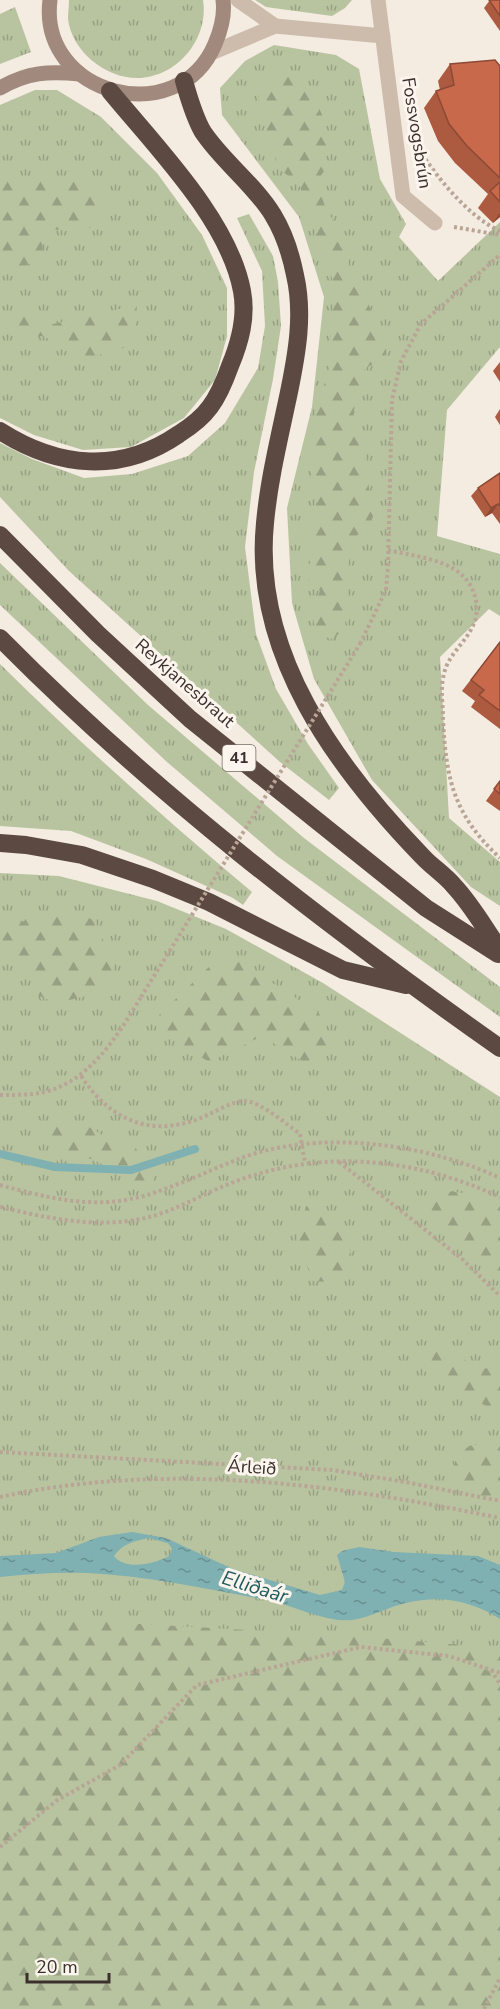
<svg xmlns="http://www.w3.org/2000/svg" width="500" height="2009" viewBox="0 0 500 2009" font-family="'Nunito Sans',sans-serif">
<defs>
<pattern id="grass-tufts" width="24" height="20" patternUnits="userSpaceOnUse" patternTransform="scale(1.5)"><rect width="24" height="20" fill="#b8c4a0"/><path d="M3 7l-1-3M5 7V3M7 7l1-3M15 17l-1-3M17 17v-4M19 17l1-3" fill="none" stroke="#97a083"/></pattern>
<pattern id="forest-firs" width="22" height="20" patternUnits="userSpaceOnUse" patternTransform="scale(1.5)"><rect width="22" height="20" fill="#b8c4a0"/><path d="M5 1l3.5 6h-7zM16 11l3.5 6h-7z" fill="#97a083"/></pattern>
<pattern id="water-ripples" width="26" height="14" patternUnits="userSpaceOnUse" patternTransform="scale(1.5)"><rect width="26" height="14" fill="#7fb0b2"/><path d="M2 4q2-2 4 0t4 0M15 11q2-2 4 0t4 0" fill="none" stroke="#699091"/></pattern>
</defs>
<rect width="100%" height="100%" fill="#f4ebe1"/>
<!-- grass -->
<g fill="url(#grass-tufts)">
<path d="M69 0H203C209 38 179 75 141 78 107 80 72 52 68 19 68 13 69 6 69 0Z"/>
<path d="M255 0H352L345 8 332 16 266 7Z"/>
<path d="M15 7 31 52 0 64V14Z"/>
<path d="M274 45 336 55 359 69 380 179 406 224 399 237 438 281 500 222V347L447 410 437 536 500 554V616L489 609 440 657 449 818 500 862V906L471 887 372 780 314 679 292 603 287 508 312 407 324 297 299 217 222 115 220 88 245 61Z"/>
<path d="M35 90H57L101 117 157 173 202 235 227 288V336L215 380 184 418 131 447 83 450 34 435 0 418V105Z"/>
<path d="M249 214 273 256 278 282 281 326 273 379 254 472 245 547 256 634 276 689 308 744 339 788 329 800 280 762 69 571 0 497V443L32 459 84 478 132 474 188 456 225 423 258 368 265 326 262 271 237 218Z"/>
<path d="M0 563 148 705 304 838 500 987V1017L277 856 167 762 0 605Z"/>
<path d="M0 664C81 744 165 819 252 892L243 905 233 898 146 859 71 831 0 826Z"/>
<path d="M0 873 59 876 157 901 226 929 323 983 500 1097V2009H0Z"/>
</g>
<!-- forest -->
<g fill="url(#forest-firs)">
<path d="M296 76 308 83 323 117 327 145 325 170 317 181 327 213 337 223 349 257 348 272 363 291 386 347 384 359 365 368 349 429 362 441 373 516 369 526 350 541 345 628 333 639C306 635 312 609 320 591L309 580 306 570 312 560 304 529 319 513 307 444 329 368 334 284 299 184 278 168 259 104V93L275 79Z"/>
<path d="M43 175 75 179 107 199C108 206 107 210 103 217 90 237 62 230 42 228L43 261 0 272V183Z"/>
<path d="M137 305 134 345 81 360 44 336 15 338 0 325V319L24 310 49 325Z"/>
<path d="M60 912 81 913 94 921 114 962 112 990 56 1003 35 994C32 965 29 961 0 957V927Z"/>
<path d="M230 956 319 1013 331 1045 318 1063 307 1064 262 1036 209 1062 156 1028 159 1015 211 965Z"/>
<path d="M73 1123 92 1128 113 1143H133L139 1154 140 1161 154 1171 153 1184 137 1188C124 1179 110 1168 96 1161 71 1150 59 1164 45 1131L56 1124Z"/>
<path d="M441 1190 489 1197 500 1202V1275L425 1209 427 1195Z"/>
<path d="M306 1206 320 1207 344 1232 354 1264 342 1283 313 1281 297 1241Z"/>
<path d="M437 1344 453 1348 476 1370 494 1367 500 1369V1414L421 1369 424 1355Z"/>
<path d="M500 1441V1498L496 1500H468L452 1478 456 1458 469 1446Z"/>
<path d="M0 1616 351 1636 500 1648V2009H0Z"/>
</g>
<!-- water -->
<path fill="url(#water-ripples)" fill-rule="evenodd" d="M132 1532 166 1538 233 1569 320 1595 342 1590 345 1582 337 1555 342 1551 359 1547 394 1552 478 1556 500 1565V1619C467 1598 433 1594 395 1606 381 1611 366 1618 352 1620 326 1623 293 1605 267 1600 208 1589 147 1576 87 1573 58 1572 29 1574 0 1577V1556L56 1553 99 1537ZM148 1538 168 1543 172 1549 169 1556C155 1564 125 1571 114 1556 122 1544 134 1541 148 1538Z"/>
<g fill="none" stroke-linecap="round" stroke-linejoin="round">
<!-- stream -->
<path stroke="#7fb0b2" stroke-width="8" d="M0 1154 55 1167 131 1170 195 1149"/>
<!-- path -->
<g stroke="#b9a596" stroke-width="4" stroke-dasharray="3 3" stroke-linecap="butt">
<path d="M419 149C436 177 470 218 500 231"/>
<path d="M454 227 500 235"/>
<path d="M388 550C421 558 469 560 476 601 477 608 477 617 474 623 467 642 448 654 444 674 440 688 443 705 443 719 446 780 454 815 500 858"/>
<path d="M360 644 386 590 388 566 392 400 401 361 421 324 500 255"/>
<path d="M81 1076C110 1120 151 1139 203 1117 213 1113 234 1100 245 1101 259 1101 288 1125 300 1134L305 1163"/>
<path d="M0 1095C11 1095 22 1095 32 1094 86 1089 116 1038 141 997"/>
<path d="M339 1162 461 1258 500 1296"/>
<path d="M0 1185C44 1197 90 1209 135 1198 151 1195 167 1188 183 1182 210 1172 235 1158 264 1151 337 1132 432 1146 500 1178"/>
<path d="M0 1207C47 1218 97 1229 145 1218 176 1211 204 1193 234 1182 323 1148 415 1158 500 1197"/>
<path d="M0 1452 332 1470 405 1482 500 1501"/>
<path d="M0 1497C166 1461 336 1484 500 1518"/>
<path d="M491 1670 500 1673"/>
<path d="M0 1847 56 1801 120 1765 197 1685 361 1647 449 1656 491 1670 500 1684"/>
<path d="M484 2009 500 1978"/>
</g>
<!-- street -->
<g stroke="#cdbbac" stroke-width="15">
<path d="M238 0 275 26"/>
<path d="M378 0 403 196 435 223"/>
<path d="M211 53 275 26 383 36"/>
</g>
<!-- secondary -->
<g stroke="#a18a7d" stroke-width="15">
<path d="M50 0C38 95 178 132 215 44 221 30 225 15 223 0"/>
<path d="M0 88C28 72 48 71 80 74"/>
</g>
<!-- highway -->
<g stroke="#5c4a42" stroke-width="18">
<path d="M184 81C189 98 194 117 203 132 223 162 254 184 273 215 284 233 291 255 295 275 304 314 297 353 289 392 280 435 269 479 265 523 252 653 336 767 422 856 432 867 445 875 454 886 472 905 485 929 500 950"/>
<path d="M0 431C58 468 121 474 179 434 190 427 202 418 210 407 219 395 225 380 230 366 240 342 247 317 242 291 229 220 155 146 110 91"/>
<path d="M0 535 98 634 190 719 426 908 498 954"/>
<path d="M0 638C151 791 324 924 500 1048"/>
<path d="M0 843 26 845 82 855 153 879 209 902 343 970 406 985"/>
</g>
<!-- path-bridge -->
<path stroke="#b9a596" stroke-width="4" stroke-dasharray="3 3" stroke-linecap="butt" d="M141 997 360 644"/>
</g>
<!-- wall -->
<g fill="#ac5a40">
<path d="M490 0H500V31L484 8Z"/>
<path d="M450 64 500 66V217L493 223 478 208 488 194 455 163 438 141 424 108 436 91 440 90 438 81Z"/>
<path d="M500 362V382L493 371Z"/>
<path d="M500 409V425L495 417Z"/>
<path d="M500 473V524L492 513 485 517 471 496 478 488Z"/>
<path d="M500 642V729L471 707 475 701 462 691Z"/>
<path d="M500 781V811L486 801Z"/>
</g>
<!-- shaded-wall -->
<g fill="#8c4a34">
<path d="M500 213V217L493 223Z"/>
<path d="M498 504 492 513 485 517 491 508Z"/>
</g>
<!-- building -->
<g fill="#c8694b" stroke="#8c4a34" stroke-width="1.5">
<path d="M489 0H500V16Z"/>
<path d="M495 60 500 66V178L467 146 449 124 436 91 454 85 450 64Z"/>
<path d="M500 182V202L490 191Z"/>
<path d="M500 473V506L498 504 491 508 478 488Z"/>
<path d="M500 642V711L479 695 484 690 471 680Z"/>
<path d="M500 781V794L494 789Z"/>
</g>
<g text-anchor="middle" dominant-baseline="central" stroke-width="6" stroke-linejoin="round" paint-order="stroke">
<!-- shield labels -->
<rect fill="#fbf5ee" stroke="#756b66" stroke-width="1.5" x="222.5" y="745" width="33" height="26" rx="4.5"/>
<g font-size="16" font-weight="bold" fill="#3b302b">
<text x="239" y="758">41</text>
</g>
<!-- street labels -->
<g font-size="18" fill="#3b302b" stroke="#fbf5ee">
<text transform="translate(417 133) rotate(81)">Fossvogsbrún</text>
<text transform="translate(185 683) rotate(41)">Reykjanesbraut</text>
<text transform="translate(252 1467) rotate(4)">Árleið</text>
</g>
<!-- water labels -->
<g font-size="20" font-style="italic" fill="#1f5a5e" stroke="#fbf5ee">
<text transform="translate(255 1587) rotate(17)">Elliðaár</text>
</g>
</g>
<!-- scale -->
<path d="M27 1973v9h82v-9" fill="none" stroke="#3b302b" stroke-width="3"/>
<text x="36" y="1973" font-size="18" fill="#3b302b" stroke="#fbf5ee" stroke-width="4.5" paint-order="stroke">20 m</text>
</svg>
